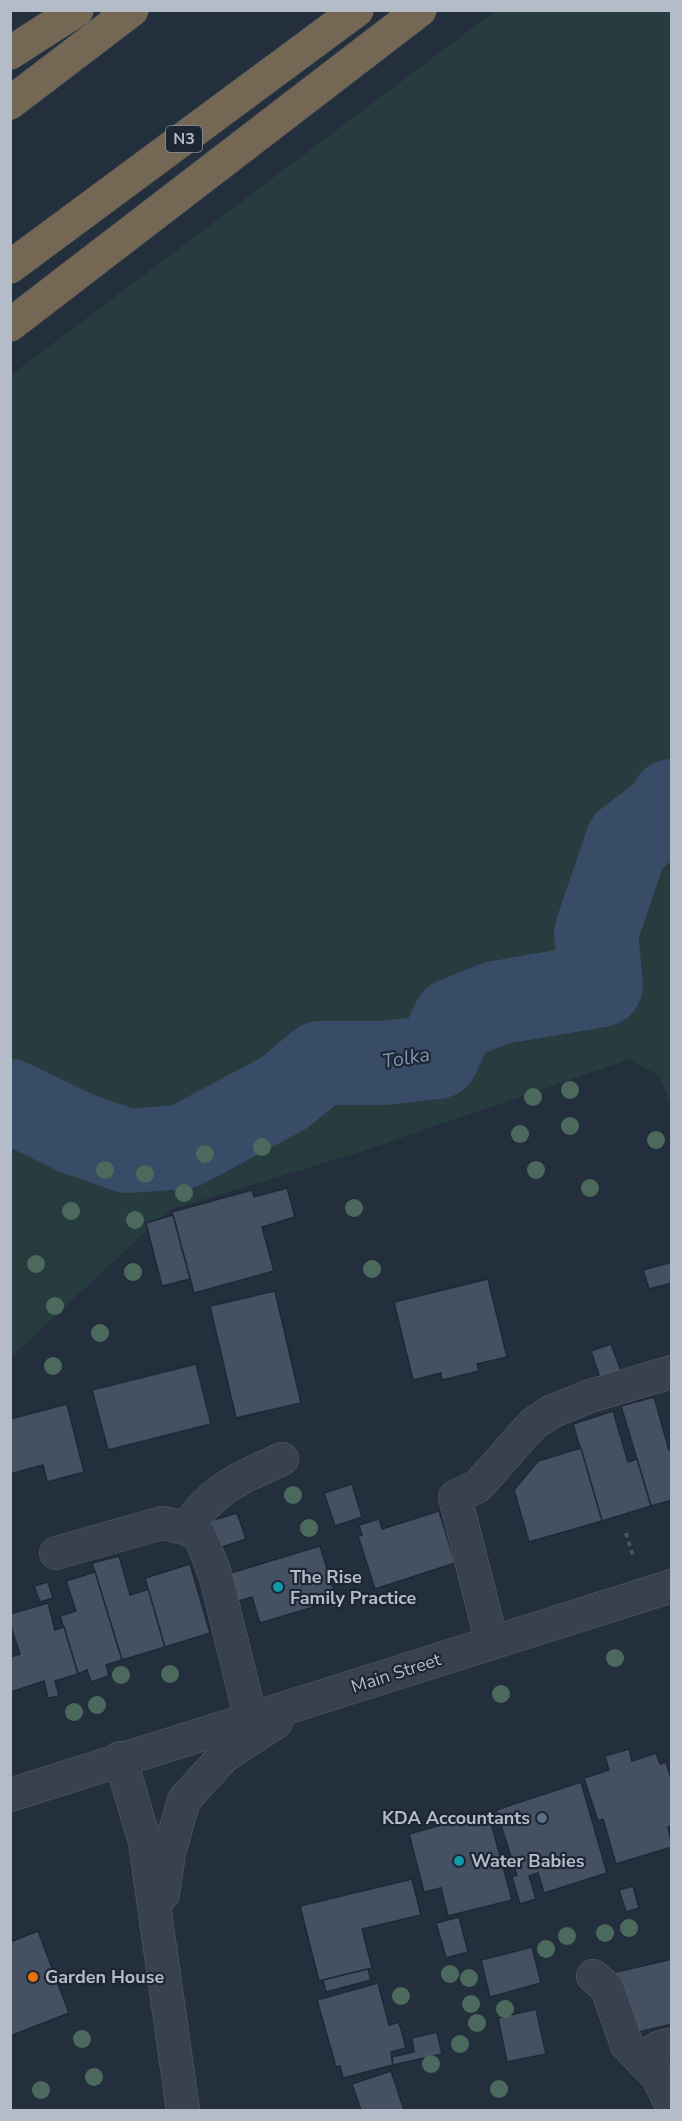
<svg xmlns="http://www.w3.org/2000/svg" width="682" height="2121" viewBox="0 0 682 2121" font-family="'Nunito Sans',sans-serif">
<rect width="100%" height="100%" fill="#242f3e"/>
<!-- green -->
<path fill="#263c3f" d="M495 11H671V1106L659 1076 630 1059 357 1153 169 1210 11 1357V375Z"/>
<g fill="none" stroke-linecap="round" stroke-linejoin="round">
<!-- river -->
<path stroke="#394c67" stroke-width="84" d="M10 1101 76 1133 127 1151 183 1147 284 1093 320 1063H383L437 1057 454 1020 496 1003 601 985 596 933 627 842 669 810 672 801"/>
</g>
<!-- building -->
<g fill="#455162" stroke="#1f2835" stroke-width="1.5">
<path d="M287 1188 295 1217 262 1227 274 1271 194 1293 172 1212 252 1190 254 1197Z"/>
<path d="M173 1215 190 1279 162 1286 146 1223Z"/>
<path d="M672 1262V1283L649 1289 643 1270Z"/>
<path d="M488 1279 507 1357 477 1364 479 1371 442 1380 441 1373 413 1380 394 1302Z"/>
<path d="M275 1291 301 1403 236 1418 210 1306Z"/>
<path d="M611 1344 621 1371 600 1378 591 1351Z"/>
<path d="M196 1364 211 1424 108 1450 92 1390Z"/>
<path d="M654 1397 669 1450 672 1449V1500L651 1506 621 1406Z"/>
<path d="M67 1404 84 1472 47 1482 43 1465 10 1474V1419Z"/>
<path d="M613 1411 628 1462 637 1459 651 1506 602 1521 573 1424Z"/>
<path d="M581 1448 602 1521 529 1542 514 1490 538 1461Z"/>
<path d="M352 1484 362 1517 335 1526 324 1493Z"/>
<path d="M439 1511 455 1563 375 1589 358 1536 362 1535 359 1525 379 1519 382 1529Z"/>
<path d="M237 1513 246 1539 216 1549 207 1522Z"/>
<path d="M320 1546 337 1600 260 1623 252 1597 229 1604 221 1576Z"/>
<path d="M119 1556 130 1595 149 1589 165 1647 122 1660 92 1563Z"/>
<path d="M190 1564 210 1633 165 1647 145 1578Z"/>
<path d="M95 1572 122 1660 106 1665 109 1676 91 1682 87 1670 78 1674 60 1616 76 1611 66 1581Z"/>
<path d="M48 1582 53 1598 40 1602 34 1586Z"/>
<path d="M48 1603 55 1630 64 1627 78 1674 55 1681 59 1696 48 1698 44 1681 11 1692 10 1657 20 1654 10 1624V1614Z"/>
<path d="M629 1749 632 1761 656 1753 660 1764 666 1762 672 1781V1826L668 1827 672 1847 616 1864 603 1819 598 1821 584 1778 609 1770 605 1756Z"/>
<path d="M581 1782 607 1873 544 1893 538 1873 529 1876 536 1899 520 1904 512 1877 517 1875 496 1810Z"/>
<path d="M488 1812 512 1900 448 1916 441 1888 424 1892 409 1834Z"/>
<path d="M412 1879 421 1915 362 1929 372 1968 319 1981 300 1906Z"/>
<path d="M633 1886 639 1908 626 1912 619 1890Z"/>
<path d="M459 1917 468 1952 446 1958 436 1923Z"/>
<path d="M38 1931 69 2013 10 2036V1942Z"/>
<path d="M532 1947 541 1983 490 1997 481 1960Z"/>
<path d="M672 1959V2024L626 2035 612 1973Z"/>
<path d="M368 1969 371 1980 326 1992 323 1980Z"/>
<path d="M378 1983 389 2025 399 2022 406 2048 391 2052 393 2065 343 2078 340 2066 336 2067 317 2000Z"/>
<path d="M536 2009 546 2054 507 2062 498 2018Z"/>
<path d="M437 2032 442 2054 393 2065 392 2057 414 2052 412 2038Z"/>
<path d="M391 2071 404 2110H361L352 2084Z"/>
</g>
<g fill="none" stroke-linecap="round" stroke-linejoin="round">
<!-- minor casing -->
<g stroke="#565f6c" stroke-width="34">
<g id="minor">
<path d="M186 1528C215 1487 238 1479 282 1459"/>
<path d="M56 1553 162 1523 186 1528 200 1536 215 1574 251 1719"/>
<path d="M492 1642 455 1497 478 1486 533 1424 551 1412 590 1396 672 1372"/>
<path d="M120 1758 145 1842 183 2110"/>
<path d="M10 1795 672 1586"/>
<path d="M163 1894 169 1853 184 1800 224 1756 276 1722"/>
<path d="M593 1976 607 1988 627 2045 658 2077 672 2106"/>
<path d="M643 2062 658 2048 672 2044"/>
</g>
</g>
<!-- highway casing -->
<g stroke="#434c59" stroke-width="34">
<g id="highway">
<path d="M10 53 77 10"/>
<path d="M10 103 132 10"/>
<path d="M10 267 357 10"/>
<path d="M10 325 420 10"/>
</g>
</g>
<!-- path -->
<path stroke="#44595c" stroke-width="4" stroke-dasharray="4.5 4.5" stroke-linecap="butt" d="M626 1533 633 1556"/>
<!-- minor -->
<use href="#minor" stroke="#38414e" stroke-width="33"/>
<!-- highway -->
<use href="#highway" stroke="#746855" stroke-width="33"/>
</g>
<!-- trees -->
<g fill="#4b6a5d">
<circle cx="570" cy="1090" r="9"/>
<circle cx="533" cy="1097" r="9"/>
<circle cx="570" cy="1126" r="9"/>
<circle cx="520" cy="1134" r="9"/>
<circle cx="656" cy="1140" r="9"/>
<circle cx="262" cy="1147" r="9"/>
<circle cx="205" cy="1154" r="9"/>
<circle cx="105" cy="1170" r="9"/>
<circle cx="536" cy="1170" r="9"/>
<circle cx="145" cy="1174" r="9"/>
<circle cx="590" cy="1188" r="9"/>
<circle cx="184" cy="1193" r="9"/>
<circle cx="354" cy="1208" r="9"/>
<circle cx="71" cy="1211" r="9"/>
<circle cx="135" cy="1220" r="9"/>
<circle cx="36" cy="1264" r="9"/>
<circle cx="372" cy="1269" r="9"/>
<circle cx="133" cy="1272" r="9"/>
<circle cx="55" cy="1306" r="9"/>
<circle cx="100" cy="1333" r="9"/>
<circle cx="53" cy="1366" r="9"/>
<circle cx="293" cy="1495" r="9"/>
<circle cx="309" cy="1528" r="9"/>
<circle cx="615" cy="1658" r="9"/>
<circle cx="170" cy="1674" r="9"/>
<circle cx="121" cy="1675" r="9"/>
<circle cx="501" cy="1694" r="9"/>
<circle cx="97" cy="1705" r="9"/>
<circle cx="74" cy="1712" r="9"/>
<circle cx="629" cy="1928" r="9"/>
<circle cx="605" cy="1933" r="9"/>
<circle cx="567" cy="1936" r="9"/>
<circle cx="546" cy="1949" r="9"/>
<circle cx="450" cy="1974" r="9"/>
<circle cx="469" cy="1978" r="9"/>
<circle cx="401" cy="1996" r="9"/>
<circle cx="471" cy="2004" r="9"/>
<circle cx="505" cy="2009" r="9"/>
<circle cx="477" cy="2023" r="9"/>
<circle cx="82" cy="2039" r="9"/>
<circle cx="460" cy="2044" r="9"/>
<circle cx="431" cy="2064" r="9"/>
<circle cx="94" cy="2077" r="9"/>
<circle cx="499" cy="2089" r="9"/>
<circle cx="41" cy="2090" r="9"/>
</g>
<!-- markers -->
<g fill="#0f9aa8" stroke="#1d2633" stroke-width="2">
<circle cx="278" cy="1587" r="6"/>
<circle cx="459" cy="1861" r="6"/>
</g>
<circle fill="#5c6f8a" stroke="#1d2633" stroke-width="2" cx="542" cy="1818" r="6"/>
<circle fill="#e8710a" stroke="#1d2633" stroke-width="2" cx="33" cy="1977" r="6"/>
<g text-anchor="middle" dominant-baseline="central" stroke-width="4.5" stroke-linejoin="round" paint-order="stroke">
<!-- shield labels -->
<rect fill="#1d2633" stroke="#878f9c" stroke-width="1.5" x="166" y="126" width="36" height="26" rx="4.5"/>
<g font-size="16" font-weight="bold" fill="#b4bcc9">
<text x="184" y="139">N3</text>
</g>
<!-- poi labels -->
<g font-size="18" font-weight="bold" fill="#b4bcc9" stroke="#1d2633" text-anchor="start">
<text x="290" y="1577">The Rise<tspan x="290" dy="21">Family Practice</tspan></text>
<text x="530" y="1818" text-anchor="end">KDA Accountants</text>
<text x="471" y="1861">Water Babies</text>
<text x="45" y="1977">Garden House</text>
</g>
<!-- street labels -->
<g font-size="18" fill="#b4bcc9" stroke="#1d2633">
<text transform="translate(396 1673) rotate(-18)">Main Street</text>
</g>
<!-- water labels -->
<g font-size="20" font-style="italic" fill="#7c92b1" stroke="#1d2633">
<text transform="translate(406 1058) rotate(-9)">Tolka</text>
</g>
</g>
<!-- border -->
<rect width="682" height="2121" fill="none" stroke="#b4bcc9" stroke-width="24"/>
</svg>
